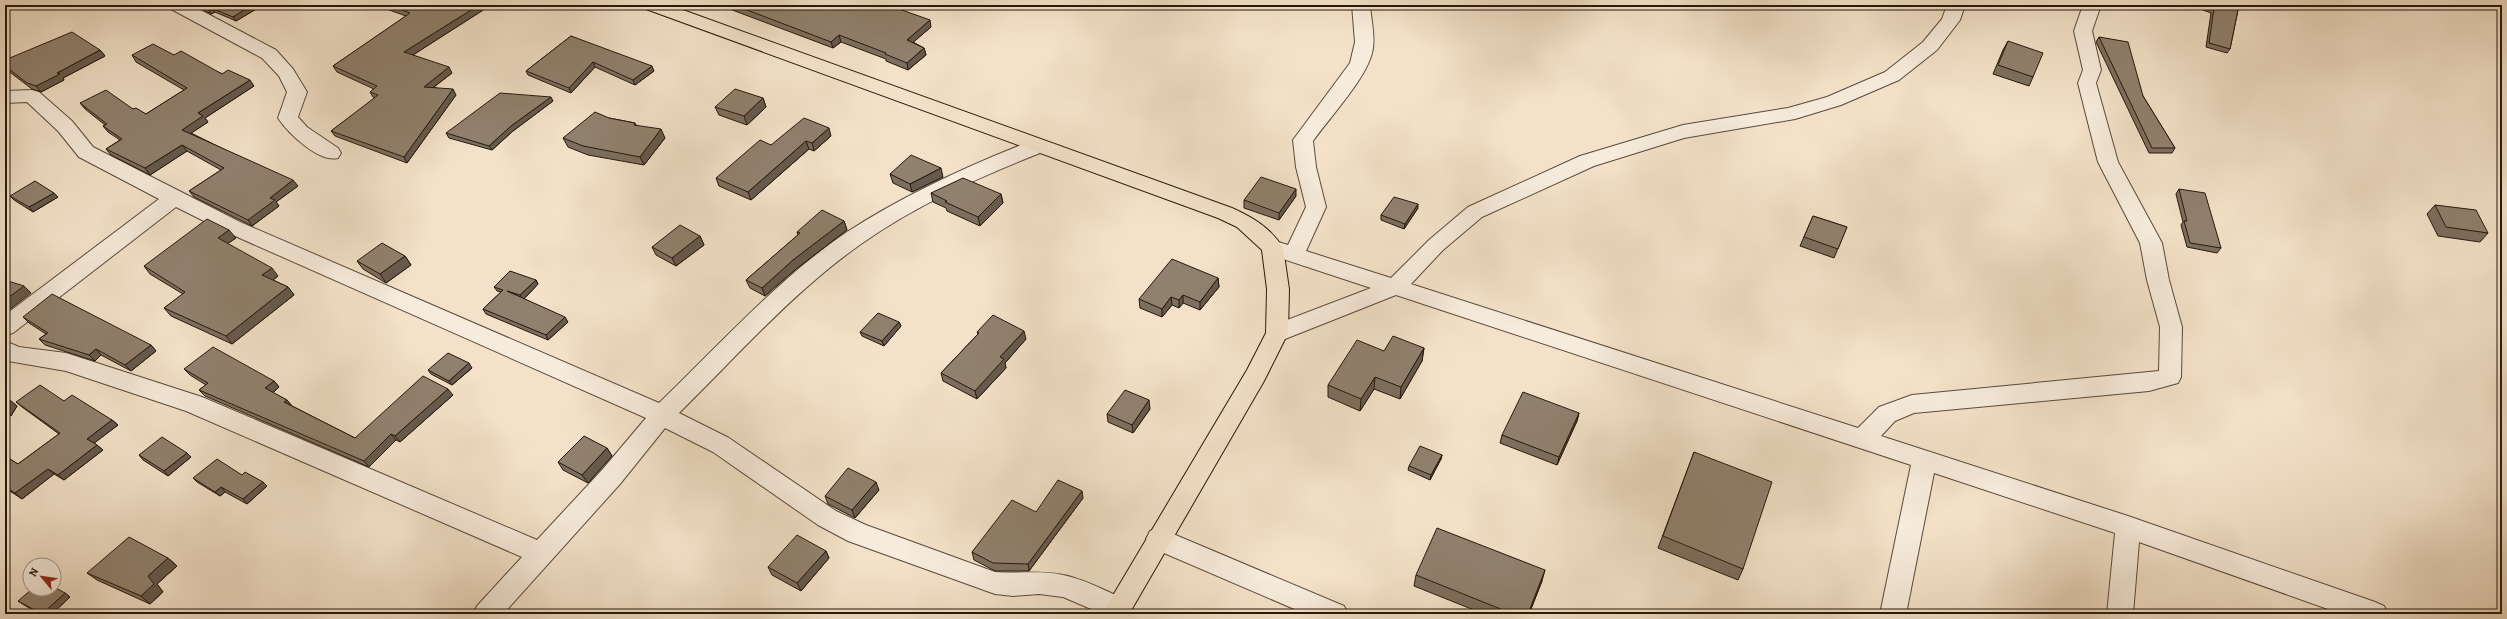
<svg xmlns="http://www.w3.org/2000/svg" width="2507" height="619" viewBox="0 0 2507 619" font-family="Alegreya,serif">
<rect width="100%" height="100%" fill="#f3e2c9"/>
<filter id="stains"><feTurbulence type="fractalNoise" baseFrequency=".005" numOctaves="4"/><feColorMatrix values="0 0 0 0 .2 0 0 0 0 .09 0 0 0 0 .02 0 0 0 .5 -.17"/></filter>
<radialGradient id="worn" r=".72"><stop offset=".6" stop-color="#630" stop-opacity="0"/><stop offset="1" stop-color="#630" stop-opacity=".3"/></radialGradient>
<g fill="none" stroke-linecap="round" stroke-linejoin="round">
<!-- minor casing -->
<g stroke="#584a3b" stroke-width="2">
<g id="minor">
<path d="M168 5H191L276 50 293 69 307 92 298 117 307 127 338 148 341 153 338 158C319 163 288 133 278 118L287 92 279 76 262 58 171 9Z"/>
<path d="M1352 5H1370C1371 19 1375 34 1373 48 1370 75 1329 118 1313 141L1316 167 1326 207 1306 251 1391 278 1429 240 1468 207 1580 156 1683 125 1788 108 1827 97 1885 72 1923 42 1942 19 1947 5H1965L1960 20 1937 50 1899 80 1841 105 1795 119 1684 138 1594 166 1482 217 1443 250 1411 284 1858 428 1879 407 1912 395 2159 371 2160 327 2147 280 2140 243 2098 162 2078 83 2083 70 2074 31 2083 5H2101L2092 31 2101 70 2096 83 2118 162 2162 243 2169 280 2182 327 2181 377 2178 383 2149 391 1914 413 1895 421 1881 436 2128 516 2375 602 2384 606 2388 614H2342L2139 542 2133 614H2107L2115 533 1934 473 1906 614H1880L1911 465 1396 295 1285 339 1277 342 1269 339 1266 333 1269 327 1371 288 1265 253 1261 248 1265 243 1272 240 1288 245 1306 207 1296 167 1293 140 1350 63 1355 42Z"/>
<path d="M32 90 39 92 72 121 93 147 240 222 659 403C718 346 779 278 847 232 904 195 967 166 1031 141L1038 139 1045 141 1048 146 1045 151C982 176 917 204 861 244 794 291 738 355 679 413L729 438 836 511 866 525 995 572C1018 574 1041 570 1063 575 1085 579 1107 592 1127 600L1131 608 1128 614H1103L1063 597 1039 594 1013 596 995 594 848 541 818 525 713 452 665 428 620 484 503 614H473L477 606 522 557 186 411 66 371 8 361 5 360V341L19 347 66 353 202 397 537 540 602 470 646 418 226 232 176 207 13 333 5 335V315L159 199 79 157 58 131 27 102 5 103V91Z"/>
<path d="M1159 528 1344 606 1348 614H1306L1150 547 1146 539 1150 531Z"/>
</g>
</g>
<!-- major casing -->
<g stroke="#25180c" stroke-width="2">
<path id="major" d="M643 5H669L1232 208C1252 217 1271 228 1283 248L1289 289 1288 333 1264 381 1129 614H1102L1247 370 1266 333 1267 289 1262 250 1237 227 1218 218 646 9Z"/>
</g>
<!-- minor -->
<use href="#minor" fill="#f7ecdc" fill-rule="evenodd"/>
<!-- major -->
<use href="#major" fill="#f3e2c9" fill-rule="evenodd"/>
</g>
<!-- wall -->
<g fill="#7c6f5f" stroke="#25180c">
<path d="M194 5H263L236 21 215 12 211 14Z"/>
<path d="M380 5H491L413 55 452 73 434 87 456 95 407 163 335 136 331 131 375 98 373 97 370 92 374 89 337 72 333 66 406 16 381 7Z"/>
<path d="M719 5H894L892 6 931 27 913 42 924 48 926 55 908 70 886 61V59L841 42 833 48Z"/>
<path d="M2206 5H2239L2230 49 2227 53 2206 47 2211 13 2203 10Z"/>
<path d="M571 36 654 71 635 85 595 67 571 93 528 75 526 71Z"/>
<path d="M2099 37 2143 96 2175 148 2172 153H2149L2096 42Z"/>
<path d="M2008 41 2033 77 2029 86 1993 74 2003 50Z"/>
<path d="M100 50 105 56 63 78 64 80 41 92 32 89 7 70 5 71V60Z"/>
<path d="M132 55H174L254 86 205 118 208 122 191 133 298 186 276 202 279 206 252 226 194 197 189 191 221 170 187 151 150 175 111 155 106 149 120 140 108 132 103 126 105 125 85 109 80 103 133 109 146 114 184 90 136 62Z"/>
<path d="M763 98 766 107 747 125 719 115 715 107Z"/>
<path d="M553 101 513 131 492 150 449 138 446 133Z"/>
<path d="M609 118 635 123 636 125 665 138 644 165 588 155 568 147 563 138Z"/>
<path d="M831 136 814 151 809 149 751 200 719 186 716 178 771 145Z"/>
<path d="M890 174 943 177 912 192 893 183Z"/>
<path d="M2179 189 2221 248 2217 253 2187 247 2181 225 2183 222 2176 194Z"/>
<path d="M931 193 1001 194 1003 203 980 226 947 211 946 208 933 202Z"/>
<path d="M10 196 58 197 33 212 14 200Z"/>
<path d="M1296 196 1279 220 1244 208V200Z"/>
<path d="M2435 205 2488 233 2480 242 2438 236 2427 214Z"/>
<path d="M1418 208 1404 229 1381 220V215Z"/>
<path d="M1813 216 1847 227 1834 258 1800 246Z"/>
<path d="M844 221 847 230 796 269 765 296 750 288 746 280 798 235 797 232Z"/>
<path d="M700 236 704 245 676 266 656 255 652 247Z"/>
<path d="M236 238 227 244 278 276 273 280 288 287 294 295 232 344 171 316 164 308 183 294 150 274 144 266Z"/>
<path d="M405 256 411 265 386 283 363 269 357 261Z"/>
<path d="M1218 278 1219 287 1200 310 1183 303 1179 308 1172 305 1162 317 1140 308 1139 299Z"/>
<path d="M536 280 538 284 524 299 568 322 548 340 486 314 483 309 501 292 497 291 494 287Z"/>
<path d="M23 317 151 345 156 351 131 371 101 355 95 361 45 345 39 339 46 334 29 323Z"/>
<path d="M899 322 901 326 884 346 862 336 860 332Z"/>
<path d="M977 332 1026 339 1005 363 1006 368 977 399 943 381 941 373 978 334Z"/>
<path d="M1424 348 1422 361 1400 399 1374 389 1360 411 1328 397V385L1384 351Z"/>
<path d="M472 368 452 385 431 374 428 370Z"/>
<path d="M184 369 274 381 279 387 273 393 287 400 292 406 355 438 453 395 400 442 396 440 369 467 205 396 199 390 206 385 190 375Z"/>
<path d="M5 397 17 406 11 416 5 413Z"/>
<path d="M64 401 112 420 118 425 94 443 103 450 64 480 54 474 22 499 5 488V456L18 464 59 434 22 407 16 402Z"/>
<path d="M1150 409 1133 433 1108 422 1107 414Z"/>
<path d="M1579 413 1577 421 1557 465 1500 443 1502 435Z"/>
<path d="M607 448 612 456 588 483 563 470 558 462Z"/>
<path d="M1694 452 1743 569 1738 580 1658 548Z"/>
<path d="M139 455 191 457 168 476 143 460Z"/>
<path d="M1442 455 1441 459 1430 480 1408 470 1409 466Z"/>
<path d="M242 475 267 486 247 504 225 492 220 496 197 482 193 478Z"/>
<path d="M879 490 855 518 828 504 825 496Z"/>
<path d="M1083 498 1029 571H995L974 560 972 552 1036 512Z"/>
<path d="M826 551 829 558 801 591 772 575 768 567Z"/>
<path d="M168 558 177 566 157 584 163 592 150 604 97 580 87 573Z"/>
<path d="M1416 575 1542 581 1529 614H1484L1414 586Z"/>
<path d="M65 593 70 597 52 614H40L24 605 18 601Z"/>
</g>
<!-- shaded-wall -->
<g fill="#655a4d" stroke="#25180c">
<path d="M252 5H263L236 21 233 17Z"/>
<path d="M479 5H491L408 58 404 52Z"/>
<path d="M211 8 215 12 211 14 208 9Z"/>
<path d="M930 20 931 27 909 46 907 40Z"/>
<path d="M839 35 841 42 833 48 831 42Z"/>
<path d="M924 48 926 55 908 70 907 63Z"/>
<path d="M100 50 105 56 63 78 64 80 41 92 36 86 57 73Z"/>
<path d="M593 62 595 67 571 93 569 88Z"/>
<path d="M652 66 654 71 635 85 633 80Z"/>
<path d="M449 67 452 73 427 92 424 87Z"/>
<path d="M250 80 254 86 205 118 208 122 187 136 182 130 198 113Z"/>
<path d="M453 89 456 95 407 163 404 157Z"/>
<path d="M551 97 553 101 513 131 492 150 489 146 511 126Z"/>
<path d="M763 98 766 107 747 125 744 116Z"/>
<path d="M829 128 831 136 814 151 812 143Z"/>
<path d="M661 129 665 138 644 165 640 157Z"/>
<path d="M806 141 809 149 751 200 748 192Z"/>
<path d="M182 145 187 151 150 175 145 168Z"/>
<path d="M941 168 943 177 912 192 910 184Z"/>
<path d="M293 180 298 186 276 202 279 206 252 226 248 220 270 198Z"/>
<path d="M1296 189V196L1279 220V213Z"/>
<path d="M54 193 58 197 33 212 29 207Z"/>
<path d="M1001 194 1003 203 980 226 978 217Z"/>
<path d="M1418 204V208L1404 229 1405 224Z"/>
<path d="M844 221 847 230 796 269 765 296 762 288 793 260Z"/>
<path d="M229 230 236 238 224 246 218 238Z"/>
<path d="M700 236 704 245 676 266 672 258Z"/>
<path d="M405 256 411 265 386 283 380 274Z"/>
<path d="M272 268 278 276 269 283 262 275Z"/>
<path d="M1218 278 1219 287 1200 310V302Z"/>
<path d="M536 280 538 284 523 300 520 295Z"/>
<path d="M24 286 31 293 9 310 5 307V300Z"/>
<path d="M288 287 294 295 232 344 226 336Z"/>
<path d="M1183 295V303L1179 308V300Z"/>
<path d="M1171 297 1172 305 1162 317V309Z"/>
<path d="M565 317 568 322 548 340 546 335Z"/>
<path d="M899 322 901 326 884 346 882 341Z"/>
<path d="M1024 331 1026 339 1005 363 1006 368 977 399 975 391 1000 357Z"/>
<path d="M151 345 156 351 131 371 125 365Z"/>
<path d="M1424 348 1422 361 1400 399 1401 387Z"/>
<path d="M96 349 101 355 95 361 89 355Z"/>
<path d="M469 363 472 368 452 385 449 381Z"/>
<path d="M1375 377 1374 389 1360 411 1361 399Z"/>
<path d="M274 381 279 387 270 395 265 388Z"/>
<path d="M448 389 453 395 400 442 395 436Z"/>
<path d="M10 400 17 406 11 416 5 411V408Z"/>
<path d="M287 400 292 406 284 402Z"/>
<path d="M1149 400 1150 409 1133 433 1132 425Z"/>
<path d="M1579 413 1577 421 1557 465 1559 457Z"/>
<path d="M112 420 118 425 93 444 87 439Z"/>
<path d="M391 434 396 440 369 467 364 461Z"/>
<path d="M97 445 103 450 64 480 58 475Z"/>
<path d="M607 448 612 456 588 483 582 475Z"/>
<path d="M187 453 191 457 168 476 164 471Z"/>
<path d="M1442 455 1441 459 1430 480 1431 475Z"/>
<path d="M48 469 54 474 22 499 15 493Z"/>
<path d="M263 482 267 486 247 504 243 499Z"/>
<path d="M876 482 879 490 855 518 852 510Z"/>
<path d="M221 487 225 492 220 496 215 492Z"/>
<path d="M1082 491 1083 498 1029 571 1028 564Z"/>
<path d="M826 551 829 558 801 591 797 583Z"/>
<path d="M168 558 177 566 157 584 163 592 150 604 141 596 148 576Z"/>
<path d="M1545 570 1542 581 1529 614H1528Z"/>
<path d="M65 593 70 597 52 614H42Z"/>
</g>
<!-- building -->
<g fill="#90816e" stroke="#25180c">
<path d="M200 5H252L233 17 211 8 208 9Z"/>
<path d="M389 5H479L404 52 449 67 424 87 453 89 404 157 331 131 378 95 370 92 377 86 333 66 410 13Z"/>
<path d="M734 5H888L930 20 907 40 924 48 907 63 885 54 886 53 839 35 831 42Z"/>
<path d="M2206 5H2239L2230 49 2209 43 2214 8Z"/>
<path d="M72 32 100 50 57 73 60 74 36 86 27 83 5 66V60Z"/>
<path d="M571 36 652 66 633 80 593 62 569 88 526 71Z"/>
<path d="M2099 37 2128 42 2143 96 2175 148H2152Z"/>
<path d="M2008 41 2043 53 2033 77 1998 65Z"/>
<path d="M153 44 174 55 181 51 222 74 228 70 250 80 198 113 203 116 182 130 293 180 270 198 275 200 248 220 189 191 224 168 182 145 145 168 106 149 122 139 103 126 107 124 80 103 106 90 133 109 136 108 146 114 187 88 132 55Z"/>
<path d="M735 89 763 98 744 116 715 107Z"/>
<path d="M500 93 551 97 511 126 489 146 446 133Z"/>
<path d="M595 112 609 118 635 123 634 125 661 129 640 157 583 146 563 138Z"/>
<path d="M804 118 829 128 812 143 806 141 748 192 716 178 760 140 771 145Z"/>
<path d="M911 155 941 168 910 184 890 174Z"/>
<path d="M1261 177 1296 189 1279 213 1244 200Z"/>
<path d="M963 178 1001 194 978 217 945 202 947 201 931 193Z"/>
<path d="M35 181 54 193 29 207 10 196Z"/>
<path d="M2179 189 2205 193 2221 248 2190 243 2184 221H2187Z"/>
<path d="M1394 197 1418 204 1405 224 1381 215Z"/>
<path d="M2435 205 2476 210 2488 233 2446 227Z"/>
<path d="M822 210 844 221 793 260 762 288 746 280 800 233 797 232Z"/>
<path d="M1813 216 1847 227 1838 249 1804 237Z"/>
<path d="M207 219 229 230 218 238 272 268 262 275 288 287 226 336 164 308 185 292 144 266Z"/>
<path d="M680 225 700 236 672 258 652 247Z"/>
<path d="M382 243 405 256 380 274 357 261Z"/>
<path d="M1172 259 1218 278 1200 302 1183 295 1179 300 1171 297 1162 309 1139 299Z"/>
<path d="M510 271 536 280 520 295 507 291 565 317 546 335 483 309 503 290 494 287Z"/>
<path d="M5 280 24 286 5 300Z"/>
<path d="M52 294 151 345 125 365 96 349 89 355 39 339 48 333 23 317Z"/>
<path d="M878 313 899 322 882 341 860 332Z"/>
<path d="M993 315 1024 331 1000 357 1004 359 975 391 941 373 979 333 977 332Z"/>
<path d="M1393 336 1424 348 1401 387 1375 377 1361 399 1328 385 1357 340 1384 351Z"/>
<path d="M213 347 274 381 265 388 287 400 284 402 355 438 423 376 448 389 395 436 391 434 364 461 199 390 208 383 184 369Z"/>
<path d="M448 353 469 363 449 381 428 370Z"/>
<path d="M40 385 64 401 72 395 112 420 87 439 97 445 58 475 48 469 15 493 5 487V456L18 464 60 433 16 402Z"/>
<path d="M1125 390 1149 400 1132 425 1107 414Z"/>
<path d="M1523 392 1579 413 1559 457 1502 435Z"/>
<path d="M5 397 10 400 5 408Z"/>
<path d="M584 436 607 448 582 475 558 462Z"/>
<path d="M162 437 187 453 164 471 139 455Z"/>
<path d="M1420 446 1442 455 1431 475 1409 466Z"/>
<path d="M1694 452 1772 482 1743 569 1663 536Z"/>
<path d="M217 459 242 475 245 472 263 482 243 499 221 487 215 492 193 478Z"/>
<path d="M848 468 876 482 852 510 825 496Z"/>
<path d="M1058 480 1082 491 1028 564 993 563 972 552 1012 500 1036 512Z"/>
<path d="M1437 528 1545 570 1528 614H1513L1416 575Z"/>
<path d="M797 535 826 551 797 583 768 567Z"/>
<path d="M129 537 168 558 148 576 154 584 141 596 87 573Z"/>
<path d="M54 587 65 593 42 614 18 601 32 589H54Z"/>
</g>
<!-- margin -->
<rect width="2507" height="619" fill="none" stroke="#f3e2c9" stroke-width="20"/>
<rect x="6" y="6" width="2495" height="607" fill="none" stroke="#25180c" stroke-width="2"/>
<rect x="10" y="10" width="2487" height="599" fill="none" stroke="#25180c"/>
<!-- north arrow -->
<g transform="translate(42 577) rotate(299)"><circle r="19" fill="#f7ecdc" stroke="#a39789"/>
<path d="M0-3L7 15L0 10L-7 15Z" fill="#8f2418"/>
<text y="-6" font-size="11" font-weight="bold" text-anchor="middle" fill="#25180c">N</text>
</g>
<rect width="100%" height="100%" filter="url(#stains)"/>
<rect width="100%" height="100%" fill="url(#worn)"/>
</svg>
